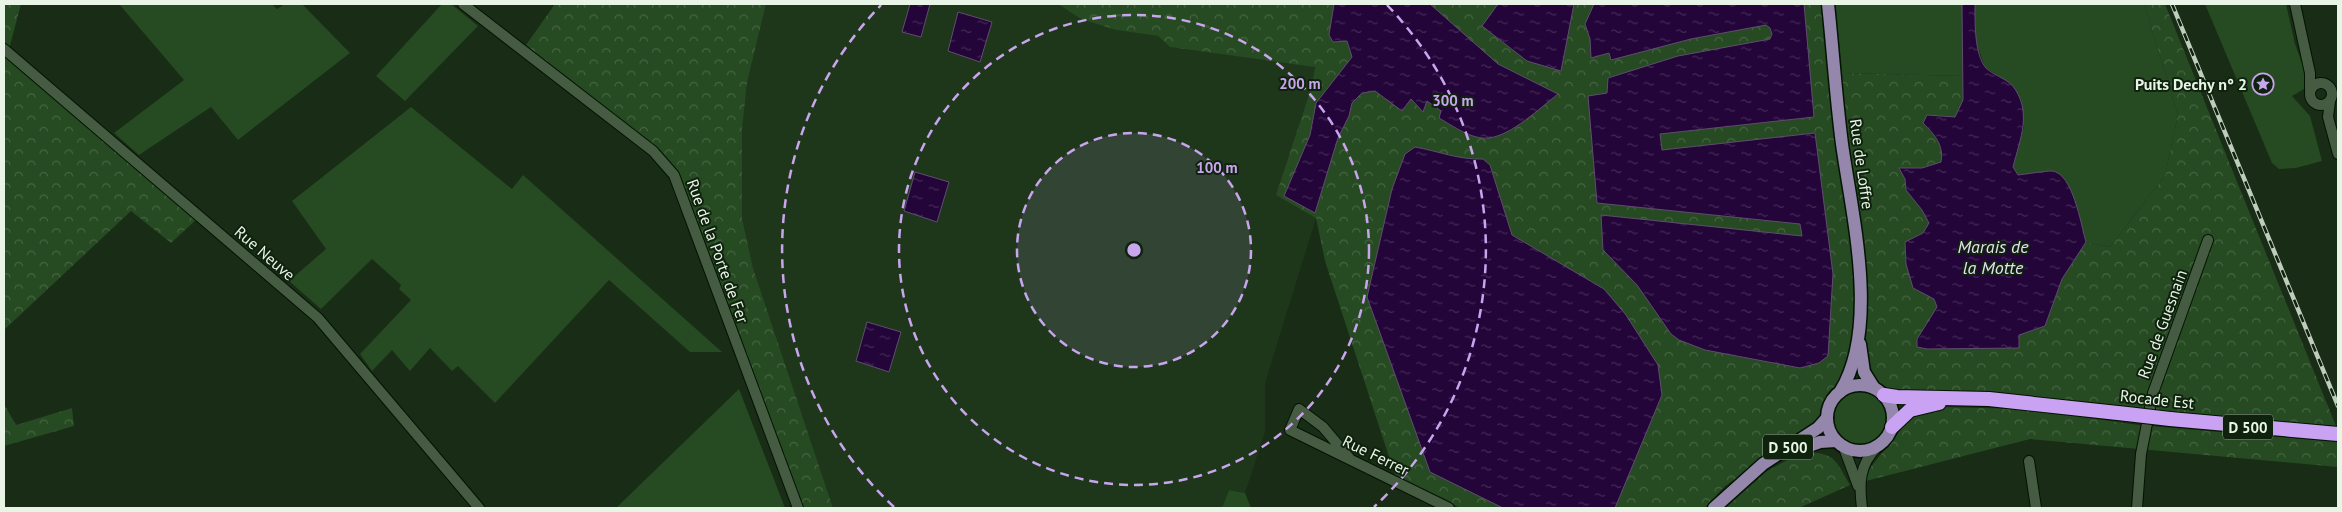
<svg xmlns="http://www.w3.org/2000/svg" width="2342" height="512" viewBox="0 0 2342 512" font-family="'PT Sans',sans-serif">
<defs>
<pattern id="forest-crowns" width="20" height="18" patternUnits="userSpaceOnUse" patternTransform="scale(1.25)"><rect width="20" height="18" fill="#264a22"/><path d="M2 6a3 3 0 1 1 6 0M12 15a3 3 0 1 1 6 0" fill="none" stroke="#466542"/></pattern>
<pattern id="water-ripples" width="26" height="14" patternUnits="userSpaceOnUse" patternTransform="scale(1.25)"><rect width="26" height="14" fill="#24053a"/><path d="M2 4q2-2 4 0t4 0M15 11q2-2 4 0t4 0" fill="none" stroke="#442a56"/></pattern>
</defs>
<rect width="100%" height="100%" fill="#182c16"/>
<!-- built -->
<path fill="#1e371b" d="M766 4H1058L1081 19 1116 30 1158 36 1170 47 1315 66 1311 89 1316 218 1265 383V432L1245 493 1229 490 1222 508H833L753 268 742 218V130L747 83Z"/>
<!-- green -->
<g fill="#264a22">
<path d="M119 4H272L277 9 285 4H302L350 53 238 140 211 107 139 155 114 133 184 80Z"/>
<path d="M442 4H451L478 26 405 101 376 76Z"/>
<path d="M1835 4H1962L1963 76 1842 73Z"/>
<path d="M1975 4H2144L2178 115 2165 176 2110 247 2086 242 2076 203 2053 171 2017 175 2012 166 2024 127 2012 85 1985 67 1975 39Z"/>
<path d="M2205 4H2286L2295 44 2307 77 2304 89 2292 96 2310 116 2322 161 2296 168 2279 169 2272 163Z"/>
<path d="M411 107 512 189 523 175 722 352H690L609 280 495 403 458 366 452 371 430 348 410 371 392 350 372 371 360 354 411 300 399 289 401 285 372 259 321 309 289 281 326 249 292 201Z"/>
<path d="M739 389 785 508H616Z"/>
<circle cx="1859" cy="418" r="27"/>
<path d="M1229 490 1245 493 1251 508H1222Z"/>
</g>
<!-- forest -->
<g fill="url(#forest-crowns)">
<path d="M4 4H21L8 53 198 218 171 243 131 211 4 330Z"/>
<path d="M555 4H766L747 83 742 130V218L753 268 833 508H804L680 174 660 150 526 45Z"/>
<path d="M1058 4H1835L1842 73 1963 76V100L1955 117 1927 115 1943 153 1941 163 1922 168H1899L1905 179 1906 190 1922 210 1929 223 1923 233 1905 242 1906 264 1913 287 1934 299 1938 308 1932 316 2019 335 2045 326 2062 279 2086 242 2110 247 2165 176 2178 115 2144 4H2165L2336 426 2188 415 1941 390C1920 391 1891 399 1876 379 1871 372 1870 360 1867 352L1838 382 1818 419 1724 487 1705 508H1460L1395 475 1325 261 1316 218 1276 195 1311 89 1315 67 1170 47 1158 36 1116 30 1081 19Z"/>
<path d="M4 404 16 425 72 408 74 426 4 446Z"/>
<path d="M1944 407 2024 409 2139 425 2338 442V467L2030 439 1866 481 1870 468 1911 417Z"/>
<path d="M1802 452C1836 453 1834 458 1850 485L1799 508H1725L1767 471Z"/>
</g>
<!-- water -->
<g fill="url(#water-ripples)" stroke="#5f4d6e">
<path d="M910 4H930L921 37 902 32Z"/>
<path d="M1334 4H1430L1498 64 1558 94C1540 108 1512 135 1489 138 1472 140 1453 126 1439 118L1441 111 1427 101 1423 112 1411 99 1402 111 1375 91 1362 93 1352 103 1349 116 1338 138 1315 213 1284 196 1310 135 1316 103 1352 57 1347 41 1333 42 1329 35Z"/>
<path d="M1498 4H1574L1561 71 1527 61 1482 26Z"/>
<path d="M1594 4H1804L1814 117 1660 134 1662 150 1815 133 1833 274 1828 356 1819 363 1800 368 1705 350 1679 340 1671 334 1637 285 1603 250 1601 215 1802 236 1800 224 1597 203 1588 96 1607 93 1608 78 1678 56 1770 39 1772 34 1770 28 1766 25 1691 39 1611 60 1609 53 1591 58 1590 39 1585 24Z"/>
<path d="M1962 4H1975C1975 21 1974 54 1986 68 1993 75 2005 78 2012 85 2033 111 2020 139 2013 167L2018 175C2027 174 2044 171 2052 171 2073 173 2081 225 2086 242L2062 279 2045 326 2019 335V348L1927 349 1917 347V339L1937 307 1934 299 1913 288 1906 264 1905 242 1923 233 1929 223 1922 210 1906 190 1905 179 1899 168H1922L1941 162C1944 145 1935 135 1923 123L1927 115 1955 117 1963 100Z"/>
<path d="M958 12 992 22 980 62 948 51Z"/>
<path d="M1415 147C1438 151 1459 160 1483 159L1490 165 1512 235 1604 289 1626 315 1658 365 1662 395 1615 508H1503L1430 472 1367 297 1392 189 1405 154Z"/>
<path d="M915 172 949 182 937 222 904 211Z"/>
<path d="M867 322 901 332 889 372 856 361Z"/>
</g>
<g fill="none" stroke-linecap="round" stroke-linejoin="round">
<!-- minor casing -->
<g stroke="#031402" stroke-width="12">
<g id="minor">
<path d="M463 4 653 151 674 175 798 508"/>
<path d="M2295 4 2310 73V90"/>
<path d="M4 49 318 318 479 508"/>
<circle cx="2321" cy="94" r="11"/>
<path d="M2330 101 2328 117 2338 154"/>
<path d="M1844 448 1858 486"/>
<path d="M1350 459 1323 427 1299 409 1290 430 1449 508"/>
<path d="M2029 461 2036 508"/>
<path d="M1862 508C1859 484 1859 465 1877 447"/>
<path d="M2137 508 2141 454 2153 393 2208 240"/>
</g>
</g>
<!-- major casing -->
<g stroke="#031402" stroke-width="15">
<g id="major">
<path d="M1828 4C1833 51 1836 98 1842 144 1852 215 1880 328 1840 392"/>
<path d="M1860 344 1864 372 1874 388"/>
<circle cx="1860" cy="418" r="33"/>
<path d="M1792 452 1820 442 1836 441"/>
<path d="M1714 508 1763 464 1818 428 1827 418"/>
</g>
</g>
<!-- highway casing -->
<g stroke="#031402" stroke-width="16">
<g id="highway">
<path d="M1884 395 1897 397 1989 399 2127 414"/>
<path d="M2170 419 2338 434"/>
<path d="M1892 427 1910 410 1939 403"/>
</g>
</g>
<!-- minor -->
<use href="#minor" stroke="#455b42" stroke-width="10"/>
<!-- major -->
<use href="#major" stroke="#9586ac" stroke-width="12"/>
<!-- highway -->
<use href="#highway" stroke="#caa2f3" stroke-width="14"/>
<!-- rail casing -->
<g stroke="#bfcdbd" stroke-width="4.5">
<path id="rail" d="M2172 4 2338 406"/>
</g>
<!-- rail -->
<use href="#rail" stroke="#0f220d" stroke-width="2.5" stroke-dasharray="8" stroke-linecap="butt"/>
<!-- highway-bridge casing -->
<g stroke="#031402" stroke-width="16" stroke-linecap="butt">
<path id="highway-bridge" d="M2127 414 2170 419"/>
</g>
<!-- highway-bridge -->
<use href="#highway-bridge" stroke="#caa2f3" stroke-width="14"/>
</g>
<!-- distance rings -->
<circle cx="1134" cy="250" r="117" fill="#c9a5ee" fill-opacity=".12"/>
<g fill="none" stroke="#c9a5ee" stroke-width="2.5" stroke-dasharray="9 6">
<circle cx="1134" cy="250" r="117"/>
<circle cx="1134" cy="250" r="235"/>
<path d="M894 507A352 352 0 0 1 881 5M1387 5A352 352 0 0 1 1374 507"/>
</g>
<!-- icons -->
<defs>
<g id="sight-ring" transform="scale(1.125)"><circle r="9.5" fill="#0f220d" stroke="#c9a5ee" stroke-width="1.5"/><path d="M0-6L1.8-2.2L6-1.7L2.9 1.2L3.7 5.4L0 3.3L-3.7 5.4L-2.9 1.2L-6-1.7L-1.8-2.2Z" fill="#c9a5ee"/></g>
</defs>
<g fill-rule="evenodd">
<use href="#sight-ring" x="2263" y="84"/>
</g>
<g text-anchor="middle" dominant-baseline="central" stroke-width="4" stroke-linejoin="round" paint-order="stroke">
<!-- shield labels -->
<g fill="#0f220d" stroke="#a7b6a5" stroke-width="1">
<rect x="2223" y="414.5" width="50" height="25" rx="4"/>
<rect x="1763" y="434.5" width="50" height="25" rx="4"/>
</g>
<g font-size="15" font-weight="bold" fill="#e8f5e6">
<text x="2248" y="427">D 500</text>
<text x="1788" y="447">D 500</text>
</g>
<!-- poi labels -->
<g font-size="16" font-weight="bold" fill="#e8f5e6" stroke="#0f220d" text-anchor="end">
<text x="2247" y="84">Puits Dechy n° 2</text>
</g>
<!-- street labels -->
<g font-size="16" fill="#e8f5e6" stroke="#0f220d">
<text transform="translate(1862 164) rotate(82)">Rue de Loffre</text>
<text transform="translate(718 251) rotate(70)">Rue de la Porte de Fer</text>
<text transform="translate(265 253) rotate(41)">Rue Neuve</text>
<text transform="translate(2162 324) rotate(-70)">Rue de Guesnain</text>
<text transform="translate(2157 399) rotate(6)">Rocade Est</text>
<text transform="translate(1376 455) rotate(26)">Rue Ferrer</text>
</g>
<!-- water labels -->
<g font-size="18" font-style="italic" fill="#e7ddf2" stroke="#0f220d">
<text x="1993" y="246">Marais de<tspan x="1993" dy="21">la Motte</tspan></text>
</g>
</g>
<circle cx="1134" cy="250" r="8" fill="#c9a5ee" stroke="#0f220d" stroke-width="2.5"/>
<g font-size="15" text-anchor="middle" font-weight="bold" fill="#c9a5ee" stroke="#0f220d" stroke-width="4" stroke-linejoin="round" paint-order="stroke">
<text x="1300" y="89">200 m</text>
<text x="1453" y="106">300 m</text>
<text x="1217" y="173">100 m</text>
</g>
<!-- border -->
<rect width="2342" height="512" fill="none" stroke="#e8f5e6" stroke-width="10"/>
</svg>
